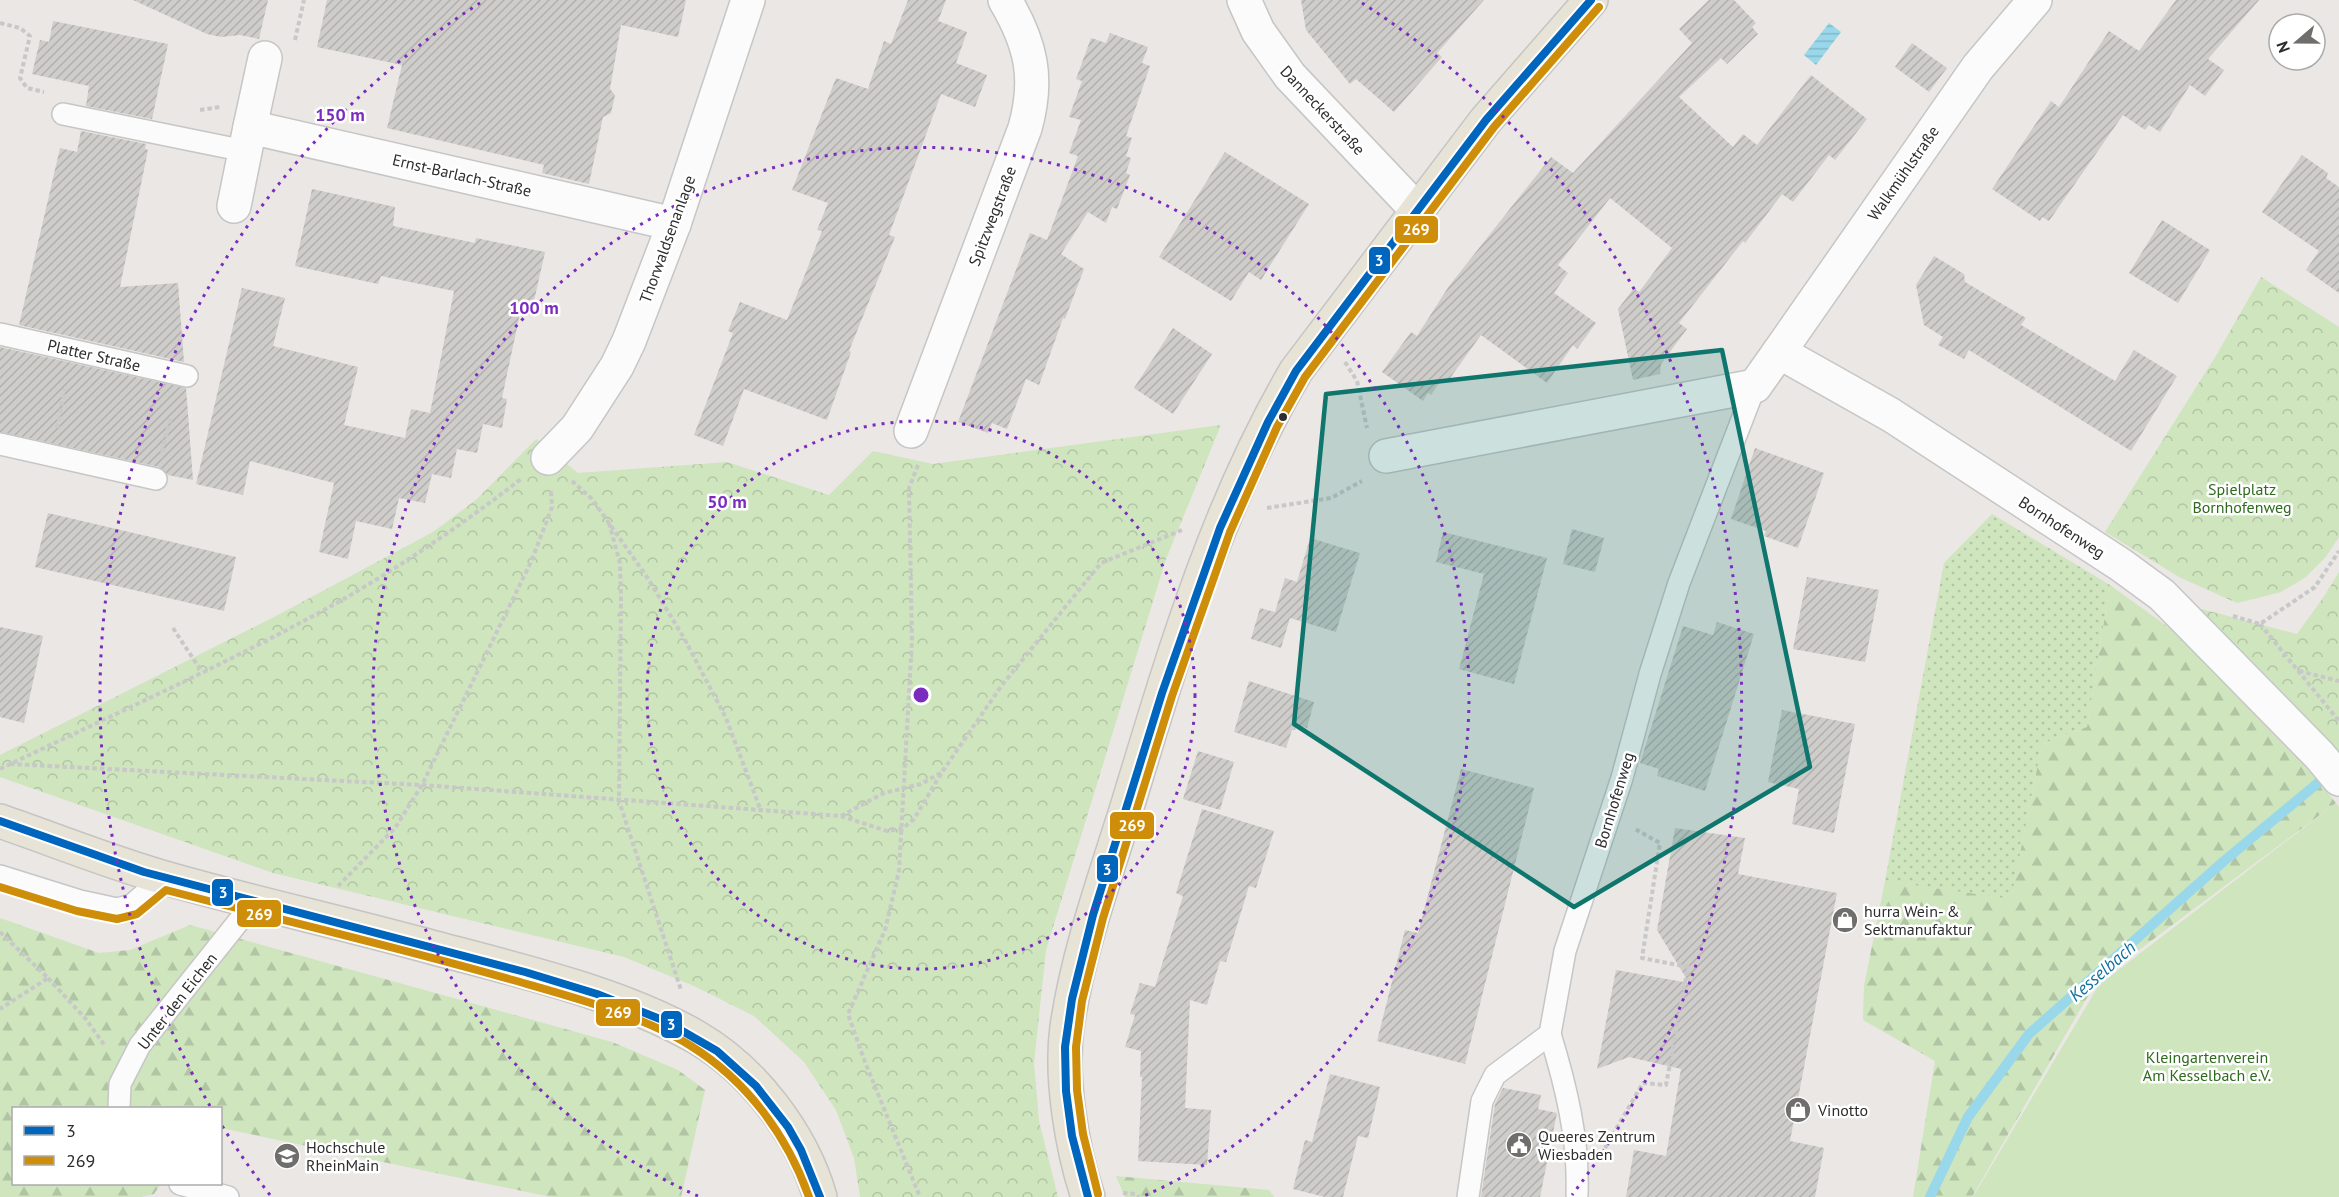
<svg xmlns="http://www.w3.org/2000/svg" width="2339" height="1197" viewBox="0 0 2339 1197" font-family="'PT Sans',sans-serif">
<defs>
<pattern id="grass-dots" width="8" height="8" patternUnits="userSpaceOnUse" patternTransform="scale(1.5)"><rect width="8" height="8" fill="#cee5be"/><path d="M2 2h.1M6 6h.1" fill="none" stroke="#b1c5a4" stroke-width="1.8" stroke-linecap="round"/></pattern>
<pattern id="forest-firs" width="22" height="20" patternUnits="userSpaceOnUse" patternTransform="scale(1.5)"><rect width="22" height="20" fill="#cee5be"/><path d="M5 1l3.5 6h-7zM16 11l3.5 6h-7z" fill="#b1c5a4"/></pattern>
<pattern id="park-crowns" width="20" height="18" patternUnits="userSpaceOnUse" patternTransform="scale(1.5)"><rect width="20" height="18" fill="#cee5be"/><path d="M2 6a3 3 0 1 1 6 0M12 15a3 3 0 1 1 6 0" fill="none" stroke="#b1c5a4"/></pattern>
<pattern id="water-rules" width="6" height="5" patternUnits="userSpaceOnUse" patternTransform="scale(1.5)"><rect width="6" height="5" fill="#99d7ea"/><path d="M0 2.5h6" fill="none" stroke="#84b9c9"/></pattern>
<pattern id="building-hatch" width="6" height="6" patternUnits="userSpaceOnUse" patternTransform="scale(1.5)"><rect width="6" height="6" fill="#cfcdca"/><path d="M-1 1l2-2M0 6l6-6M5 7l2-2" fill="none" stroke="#b2b0ae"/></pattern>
</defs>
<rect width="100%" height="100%" fill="#eae7e4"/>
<!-- grass -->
<path fill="url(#grass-dots)" d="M1992 514 2110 585 2087 727 2042 744 2011 900 1885 881 1944 563Z"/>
<!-- forest -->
<g fill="url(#forest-firs)">
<path d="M2110 585 2219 664 2336 803 2096 982 1972 1197H1913L1935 1061 1863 1020 1864 986 1885 881 2011 899 2042 744 2087 727Z"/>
<path d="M0 918 99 953 130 950 190 925 612 1042 678 1070 705 1090 681 1197H551L221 1128 220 1108H14V1184H161L154 1194 141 1197H0Z"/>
<path d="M1116 1176 1269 1190 1274 1197H1125Z"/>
</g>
<!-- park -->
<g fill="url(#park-crowns)">
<path d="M2261 277 2339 327V537L2325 558 2306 577 2281 592 2237 603 2181 578 2105 532 2217 354Z"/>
<path d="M1221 425 1166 559 1046 950 1034 1063 1039 1121 1058 1197H860L854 1158 836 1110 804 1062 754 1016 694 986 624 957 273 873 0 777V755L276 616 433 532 477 499 536 439 578 473 727 462 829 495 873 451 933 464Z"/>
<path d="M2339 572V752L2190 606 2297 634 2325 595Z"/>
</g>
<!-- garden -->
<path fill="#cee5be" d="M2336 803 2339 807V1197H1973L2099 985Z"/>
<!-- water -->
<path fill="url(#water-rules)" d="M1829 23 1841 32 1816 65 1804 55Z"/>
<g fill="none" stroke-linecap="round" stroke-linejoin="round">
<!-- stream -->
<path stroke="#99d7ea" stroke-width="10" d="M1930 1197 1968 1117 2029 1034 2224 861 2319 782"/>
</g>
<!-- building -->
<g fill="url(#building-hatch)">
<path d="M133 0H268L259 39 240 35 221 37 207 34Z"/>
<path d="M327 0H686L678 37 621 25 610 89 615 95 611 113 603 117 589 184 542 173 544 165 387 128 402 65 317 47Z"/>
<path d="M908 0H946L938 21 967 32 956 63 987 75 975 107 941 94 889 235 895 237 849 351 851 352 827 420 744 389 723 446 694 435 733 333 728 331 740 302 787 320 822 231 817 230 828 203 792 190 836 78 868 89 884 41 891 44Z"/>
<path d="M1301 0H1484L1437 53 1442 57 1394 112 1356 79 1350 84 1306 30Z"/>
<path d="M1709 0H1734L1756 23 1752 27 1758 34 1727 64 1721 58 1679 97 1733 147 1743 134 1757 145 1811 75 1867 119 1835 160 1829 155 1793 202 1782 194 1745 243 1743 241 1679 323 1687 329 1661 364 1660 374 1633 380 1618 309 1634 288 1639 292 1672 248 1610 198 1558 265 1568 273 1554 293 1596 323 1577 349 1573 345 1547 383 1481 335 1448 381 1442 379 1431 395 1428 393 1423 401 1382 372 1411 332 1417 336 1449 286 1551 157 1573 173 1692 43 1679 29Z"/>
<path d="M2176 0H2259L2208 59 2224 70 2205 96 2190 85 2160 132 2149 125 2145 130 2123 115 2049 221 2042 217 2040 221 1992 189 2051 101 2059 107 2109 31 2139 51Z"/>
<path d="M53 21 168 44 152 119 86 106 89 86 32 74 40 40 49 42Z"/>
<path d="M1110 33 1148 47 1142 63 1150 66 1126 136 1132 138 1126 156 1131 158 1126 173 1130 175 1117 209 1112 207 1106 223 1088 212 1061 254 1084 269 1065 319 1063 318 1039 385 1026 379 1007 429 992 423 988 433 958 422 1030 233 1047 240 1078 156 1069 153 1081 120 1069 117 1082 81 1076 79 1091 38 1106 43Z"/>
<path d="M1912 43 1947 68 1929 92 1895 67Z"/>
<path d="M81 131 146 144 145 149 148 150 120 287 178 283 184 362 19 325 60 148 77 152Z"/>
<path d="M1225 152 1309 204 1261 280 1249 272 1231 301 1159 257Z"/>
<path d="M2302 155 2328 173 2326 178 2339 187V293L2306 270 2319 251 2262 212Z"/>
<path d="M312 189 395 207 393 226 475 243 476 238 545 252 534 301 523 299 502 398 507 399 502 428 483 424 477 453 457 449 451 478 432 474 425 503 399 498 392 529 356 521 348 559 319 552 334 483 250 461 243 495 196 484 242 288 285 298 273 346 358 367 344 425 405 438 411 409 430 413 454 291 381 276 378 284 295 266Z"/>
<path d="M2162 220 2210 250 2178 303 2129 273Z"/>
<path d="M1934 256 1964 274 1965 282 2026 318 2021 325 2115 381 2134 350 2177 376 2131 451 1969 350 1964 359 1938 345 1943 337 1924 325 1916 285Z"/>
<path d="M1173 328 1212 354 1173 414 1134 388Z"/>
<path d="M0 347 186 388 193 480 168 475 159 467 0 432Z"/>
<path d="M1755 448 1824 473 1798 548 1764 536 1766 531 1731 519Z"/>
<path d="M48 513 236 557 224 611 35 567Z"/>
<path d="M1572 529 1604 538 1595 572 1563 564Z"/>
<path d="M1443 532 1547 558 1514 684 1459 669 1484 574 1436 562Z"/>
<path d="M1310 538 1360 553 1336 632 1290 618 1281 648 1251 639 1260 608 1275 612 1285 578 1297 582Z"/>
<path d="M1807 577 1879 590 1865 662 1793 649Z"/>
<path d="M1717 622 1754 634 1705 791 1657 776 1659 769 1640 763 1683 626 1713 635Z"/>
<path d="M0 627 43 636 24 723 0 717Z"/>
<path d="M1249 681 1314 702 1307 728 1297 725 1295 730H1292L1286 748 1234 732Z"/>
<path d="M1782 710 1855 724 1834 833 1792 824 1799 789 1768 782Z"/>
<path d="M1198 751 1234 762 1220 810 1183 799Z"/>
<path d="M1461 769 1534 788 1465 1064 1377 1041 1405 930 1418 933Z"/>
<path d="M1202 809 1274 831 1256 888 1249 886 1226 962 1220 961 1207 1005 1190 1000 1185 1108 1211 1110 1207 1165 1138 1161 1142 1077H1140L1141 1051 1125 1047 1135 1015 1130 1014 1140 983 1155 987 1183 896 1176 893Z"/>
<path d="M1675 828 1745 838 1738 874 1837 893 1790 1141 1824 1148 1815 1197H1626L1634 1150 1666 1156 1681 1069 1629 1057 1597 1069 1616 970 1689 983 1657 930Z"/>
<path d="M1330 1074 1380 1087 1368 1138 1358 1136 1343 1197H1325L1293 1189 1305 1140 1312 1142Z"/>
<path d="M1503 1088 1541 1095 1538 1109 1557 1113 1540 1197H1481L1495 1104Z"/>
</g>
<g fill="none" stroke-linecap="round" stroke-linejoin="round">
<!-- lane casing -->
<g stroke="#c6c6c6" stroke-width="24">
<g id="lane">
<path d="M63 114 245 151"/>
<path d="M0 334 187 376"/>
<path d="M0 444 156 479"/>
<path d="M0 876 80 901 117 909 132 905 163 878"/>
<path d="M1550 1034C1566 1086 1579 1139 1577 1194"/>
<path d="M119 1108 120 1084 140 1045 254 902"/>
<path d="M180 1184 228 1197"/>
<path d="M1468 1197 1482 1101 1495 1075 1550 1034 1565 951 1622 778 1650 674 1679 583 1755 386"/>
</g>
</g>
<!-- street casing -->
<g stroke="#c6c6c6" stroke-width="36">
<g id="street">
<path d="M1244 0 1258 31 1290 76 1417 210"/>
<path d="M250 127 265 58"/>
<path d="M234 206 250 127 674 224"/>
<path d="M1779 352 1978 67 2035 0"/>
<path d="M911 431 1025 128C1039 78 1031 44 1005 0"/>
<path d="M1386 456 1755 386 1779 352 1891 415 2121 565 2162 595 2319 755 2339 779"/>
<path d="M548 458 577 428 617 366 629 341 674 224 748 0"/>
</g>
</g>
<!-- primary casing -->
<g stroke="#c6c4c3" stroke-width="36">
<g id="primary">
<path d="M0 821C55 840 109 862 165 878 249 902 335 921 420 944 508 968 616 991 696 1037 753 1070 802 1134 820 1197"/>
<path d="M1088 1197C1072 1149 1060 1078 1067 1027 1078 951 1105 878 1128 804 1173 656 1217 505 1296 371L1486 120 1591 0"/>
</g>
</g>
<!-- path -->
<g stroke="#c8c8c8" stroke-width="4" stroke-dasharray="4.5 3" stroke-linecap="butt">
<path d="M0 23 20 28 30 36 20 78 27 88 44 92"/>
<path d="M295 40 304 0"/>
<path d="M200 110 220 107"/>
<path d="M1345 362 1357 381 1367 428"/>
<path d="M57 428 65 389"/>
<path d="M162 452 171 416"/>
<path d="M918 465 909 488 912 640 899 871 885 930 848 1014 865 1062 920 1197"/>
<path d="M572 481 592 499 647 577 684 638 726 718 761 811"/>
<path d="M1267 508 1331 498 1362 481"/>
<path d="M609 523 620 563 621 597 619 801 681 990"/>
<path d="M2233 616 2260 624 2315 587 2339 551"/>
<path d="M2260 624 2339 721"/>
<path d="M173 628 202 672"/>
<path d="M2299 671 2339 681"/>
<path d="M10 764 422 785 841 816 887 831 902 829 914 819 942 772 1002 685 1101 563 1182 530"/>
<path d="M0 769C108 717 218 668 324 610 393 572 459 527 521 479"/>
<path d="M841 816 884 793 921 784 941 773"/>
<path d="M338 886 395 828 422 785 531 562 552 507 551 491"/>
<path d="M0 932 48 978 0 1009"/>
<path d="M48 978 85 1018 105 1046"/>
<path d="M1605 1148 1643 1083 1666 1085 1688 967 1642 958 1660 843 1635 829"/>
<path d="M1123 1193 1136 1194 1139 1197"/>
</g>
<!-- lane -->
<use href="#lane" stroke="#fcfbfb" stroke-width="21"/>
<!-- street -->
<use href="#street" stroke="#fcfbfb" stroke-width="33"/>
<!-- primary -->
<use href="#primary" stroke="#e7e3d6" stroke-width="33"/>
<!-- bus-1 casing -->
<g stroke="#fff" stroke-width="12">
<g id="bus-1">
<path d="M0 821 144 872 525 972 597 994 665 1021 717 1051 756 1086 788 1127 801 1150 820 1197"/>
<path d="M1088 1197 1072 1136 1066 1091 1065 1047 1072 999 1093 915 1162 693 1220 528 1268 422 1296 371 1486 120 1591 0"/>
</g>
</g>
<!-- bus-2 casing -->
<g stroke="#fff" stroke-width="12">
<g id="bus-2">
<path d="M0 887 77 911 117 919 137 914 166 890C281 920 398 947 513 980 569 996 642 1015 691 1046 747 1081 787 1135 809 1197"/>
<path d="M1098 1194 1083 1134 1077 1090 1076 1047 1082 1001 1103 918 1172 696 1230 532 1277 427 1305 377 1494 127 1599 7"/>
</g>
</g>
<!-- bus-1 -->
<use href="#bus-1" stroke="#0065bd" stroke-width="8"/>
<!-- bus-2 -->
<use href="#bus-2" stroke="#cf8e09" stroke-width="8"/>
</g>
<!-- marked area -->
<path fill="#0f766e" fill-opacity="0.2" stroke="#0f766e" stroke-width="4.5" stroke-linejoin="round" d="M1722 350 1810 767 1574 907 1294 724 1326 394Z"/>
<!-- distance rings -->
<g fill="none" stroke="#7b2cbf" stroke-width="3" stroke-dasharray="3 6">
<circle cx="921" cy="695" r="274"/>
<path d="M698 1196A548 548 0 1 1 1144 1196"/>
<path d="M270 1195A821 821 0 0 1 221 1124M210 1106A821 821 0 0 1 480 3M1362 3A821 821 0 0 1 1572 1195"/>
</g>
<!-- icons -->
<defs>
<g id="shop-disc" transform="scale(1.35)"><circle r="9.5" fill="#6f6e6d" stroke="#fff"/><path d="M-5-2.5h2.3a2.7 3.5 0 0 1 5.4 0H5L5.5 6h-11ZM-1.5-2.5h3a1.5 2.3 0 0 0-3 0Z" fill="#fff"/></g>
<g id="civic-disc" transform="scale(1.35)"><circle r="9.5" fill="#6f6e6d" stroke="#fff"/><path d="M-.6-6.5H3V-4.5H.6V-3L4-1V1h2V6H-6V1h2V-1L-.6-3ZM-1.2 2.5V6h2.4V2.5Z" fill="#fff"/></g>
<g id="university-disc" transform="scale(1.35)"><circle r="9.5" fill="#6f6e6d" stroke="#fff"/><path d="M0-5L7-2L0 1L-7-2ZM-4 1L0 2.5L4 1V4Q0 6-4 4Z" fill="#fff"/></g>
</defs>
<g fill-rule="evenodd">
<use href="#shop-disc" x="1845" y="920"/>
<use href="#shop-disc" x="1798" y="1110"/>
<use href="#civic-disc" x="1519" y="1145"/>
<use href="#university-disc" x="287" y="1156"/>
</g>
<!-- markers -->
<circle fill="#2d2d2d" stroke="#fff" stroke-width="2" cx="1283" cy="417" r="5"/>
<g text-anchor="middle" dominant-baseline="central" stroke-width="5" stroke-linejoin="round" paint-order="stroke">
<!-- street labels -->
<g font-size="16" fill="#2d2d2d" stroke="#fff">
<text transform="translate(1323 110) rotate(47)">Danneckerstraße</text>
<text transform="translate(1903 173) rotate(-55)">Walkmühlstraße</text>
<text transform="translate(462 175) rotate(13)">Ernst-Barlach-Straße</text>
<text transform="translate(992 216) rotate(-69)">Spitzwegstraße</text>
<text transform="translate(667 239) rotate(-70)">Thorwaldsenanlage</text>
<text transform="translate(94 355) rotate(13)">Platter Straße</text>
<text transform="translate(2062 527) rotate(33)">Bornhofenweg</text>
<text transform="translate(1614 800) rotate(-73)">Bornhofenweg</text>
<text transform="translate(177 1001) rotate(-52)">Unter den Eichen</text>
</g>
<!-- park labels -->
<g font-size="16" fill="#2e6b1c" stroke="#fff">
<text x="2242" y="489">Spielplatz<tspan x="2242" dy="18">Bornhofenweg</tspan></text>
<text x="2207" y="1057">Kleingartenverein<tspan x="2207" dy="18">Am Kesselbach e.V.</tspan></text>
</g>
<!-- poi labels -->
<g font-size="16" fill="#2d2d2d" stroke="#fff" text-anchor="start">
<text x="1864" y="911">hurra Wein- &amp;<tspan x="1864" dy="18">Sektmanufaktur</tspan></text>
<text x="1818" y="1110">Vinotto</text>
<text x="1538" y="1136">Queeres Zentrum<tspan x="1538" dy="18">Wiesbaden</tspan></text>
<text x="306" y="1147">Hochschule<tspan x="306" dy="18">RheinMain</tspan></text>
</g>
<!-- water labels -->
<g font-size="18" font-style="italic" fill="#10709e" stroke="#fff">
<text transform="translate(2102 971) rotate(-41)">Kesselbach</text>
</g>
</g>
<circle cx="921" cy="695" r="9" fill="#7b2cbf" stroke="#fff" stroke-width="3"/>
<g font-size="18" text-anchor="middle" font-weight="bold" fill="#7b2cbf" stroke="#fff" stroke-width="5" stroke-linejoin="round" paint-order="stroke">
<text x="340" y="121">150 m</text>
<text x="534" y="314">100 m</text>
<text x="727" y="508">50 m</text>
</g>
<g stroke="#fff" stroke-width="2">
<rect x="1394" y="215" width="45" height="29" rx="6" fill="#cf8e09"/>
<rect x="1368" y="246" width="23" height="29" rx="6" fill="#0065bd"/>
<rect x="1109" y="811" width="46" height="29" rx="6" fill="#cf8e09"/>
<rect x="1096" y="854" width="23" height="29" rx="6" fill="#0065bd"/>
<rect x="211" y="878" width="23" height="29" rx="6" fill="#0065bd"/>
<rect x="236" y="899" width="46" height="29" rx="6" fill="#cf8e09"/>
<rect x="595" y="998" width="46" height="29" rx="6" fill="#cf8e09"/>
<rect x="660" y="1010" width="23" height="29" rx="6" fill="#0065bd"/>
</g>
<g font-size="16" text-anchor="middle" font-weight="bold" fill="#fff">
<text x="1416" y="235">269</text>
<text x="1379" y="266">3</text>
<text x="1132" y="831">269</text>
<text x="1107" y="875">3</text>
<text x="223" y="898">3</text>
<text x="259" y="920">269</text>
<text x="618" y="1018">269</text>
<text x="671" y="1030">3</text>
</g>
<!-- legend -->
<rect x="12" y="1107" width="210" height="78" fill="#ffffff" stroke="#ababab" stroke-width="1.5"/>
<rect x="24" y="1126" width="30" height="9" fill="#0065bd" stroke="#ababab" stroke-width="1.5"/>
<text x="66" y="1137" font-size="18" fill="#2d2d2d">3</text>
<rect x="24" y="1156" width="30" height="9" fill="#cf8e09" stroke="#ababab" stroke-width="1.5"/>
<text x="66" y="1167" font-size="18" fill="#2d2d2d">269</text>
<!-- north arrow -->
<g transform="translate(2297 42) rotate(250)"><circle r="28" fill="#ffffff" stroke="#ababab" stroke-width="1.5"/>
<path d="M0-4.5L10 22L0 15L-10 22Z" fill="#6f6e6d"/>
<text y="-9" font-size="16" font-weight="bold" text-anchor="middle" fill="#2d2d2d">N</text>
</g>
</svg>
